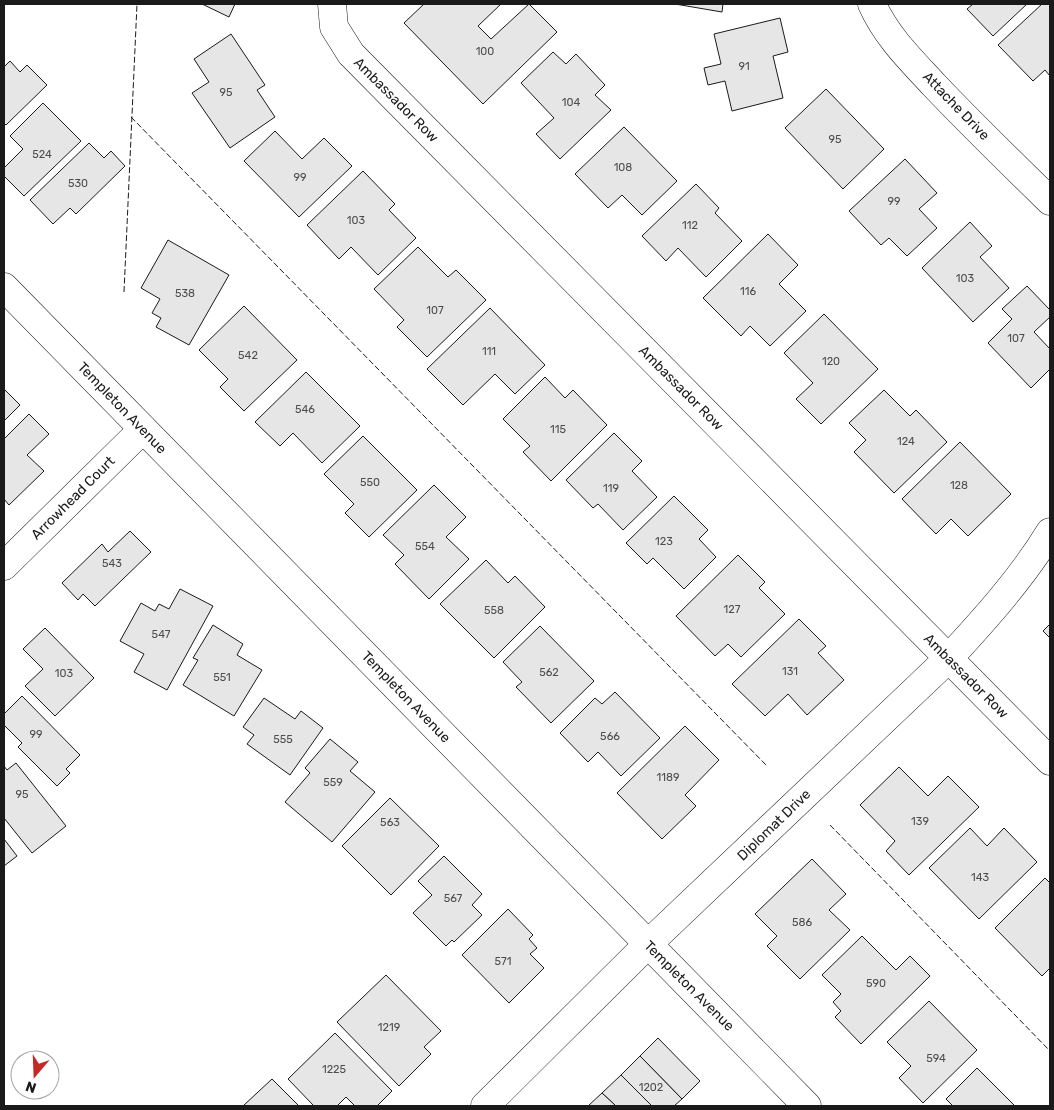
<svg xmlns="http://www.w3.org/2000/svg" width="1054" height="1110" viewBox="0 0 1054 1110" font-family="Rubik,sans-serif">
<rect width="100%" height="100%" fill="#fff"/>
<!-- building -->
<g fill="#e6e6e6" stroke="#1a1a1a">
<path d="M202 4H235L229 17Z"/>
<path d="M424 4H501L478 26 491 39 529 4 557 32 483 104 404 23Z"/>
<path d="M675 4H723L722 12Z"/>
<path d="M973 4H1027L993 36 967 9Z"/>
<path d="M1042 4H1050V76L1045 70 1033 81 998 45Z"/>
<path d="M780 18 788 52 773 56 783 98 732 111 725 81 708 85 704 68 721 64 714 34Z"/>
<path d="M231 34 265 85 257 90 275 117 230 148 192 93 209 82 194 59Z"/>
<path d="M553 52 566 64 576 54 605 85 595 95 611 110 560 159 536 134 554 118 521 83Z"/>
<path d="M10 61 20 72 27 65 47 85 6 125 4 123V67Z"/>
<path d="M826 89 884 149 843 189 785 128Z"/>
<path d="M43 103 81 141 24 196 4 176V168L23 149 10 136Z"/>
<path d="M624 127 677 181 642 215 622 195 608 208 575 174Z"/>
<path d="M275 131 302 159 324 138 352 166 299 217 244 161Z"/>
<path d="M89 143 104 158 111 151 125 166 76 214 70 208 53 224 30 200Z"/>
<path d="M905 159 937 193 919 209 937 228 907 256 889 238 881 245 849 211Z"/>
<path d="M363 171 395 204 389 210 416 238 378 275 351 247 339 259 307 225Z"/>
<path d="M696 184 719 208 715 213 742 241 706 277 678 248 666 261 642 236Z"/>
<path d="M970 222 992 246 980 257 1009 288 973 322 922 268Z"/>
<path d="M768 234 798 265 779 284 806 311 770 346 750 326 741 336 703 298Z"/>
<path d="M168 240 229 275 189 345 156 327 161 318 152 313 160 299 141 288Z"/>
<path d="M418 247 448 277 456 270 486 300 427 357 397 327 404 320 374 289Z"/>
<path d="M1027 286 1050 310V317L1034 332 1050 349V369L1031 388 988 343 1012 319 1002 309Z"/>
<path d="M244 306 297 360 244 411 220 387 228 379 199 350Z"/>
<path d="M490 308 545 365 515 394 495 374 463 405 427 369Z"/>
<path d="M824 314 878 369 821 424 796 399 813 383 784 353Z"/>
<path d="M306 372 360 426 322 463 293 433 280 446 255 422Z"/>
<path d="M545 377 565 398 573 390 607 425 551 481 523 452 530 446 503 419Z"/>
<path d="M4 389 20 405 4 421Z"/>
<path d="M884 390 910 416 916 410 947 442 894 493 854 452 866 440 849 423Z"/>
<path d="M29 414 49 434 27 455 44 471 9 505 4 499V439Z"/>
<path d="M614 433 642 461 632 471 657 497 623 530 598 504 593 508 566 480Z"/>
<path d="M363 436 417 490 369 537 345 513 354 504 324 474Z"/>
<path d="M960 442 1011 494 968 536 951 519 936 534 902 499Z"/>
<path d="M434 485 466 517 446 537 469 559 429 599 395 564 404 555 383 535Z"/>
<path d="M674 496 708 530 699 539 716 557 684 589 653 558 647 564 626 543Z"/>
<path d="M130 531 151 552 95 606 83 594 78 600 62 583 102 544 108 552Z"/>
<path d="M738 555 765 582 759 588 785 614 741 657 728 644 715 656 676 616Z"/>
<path d="M486 560 508 583 515 576 545 607 494 658 440 604Z"/>
<path d="M180 589 213 606 167 690 134 672 144 654 120 641 141 603 155 611 159 604 169 609Z"/>
<path d="M799 619 826 646 818 653 844 680 807 715 788 694 765 716 732 684Z"/>
<path d="M1050 624V638L1043 631Z"/>
<path d="M213 625 243 644 237 655 262 670 234 716 183 685 198 660 193 658Z"/>
<path d="M540 626 594 681 551 723 516 687 522 682 503 662Z"/>
<path d="M45 628 94 678 55 716 25 686 43 669 23 649Z"/>
<path d="M615 692 660 738 621 776 598 752 588 762 560 733 595 698 602 704Z"/>
<path d="M22 696 80 755 66 769 70 773 57 786 18 747 22 743 4 725V714Z"/>
<path d="M264 698 295 719 301 711 323 728 290 775 247 744 254 735 243 727Z"/>
<path d="M685 726 719 760 685 795 696 806 662 839 617 793Z"/>
<path d="M330 739 358 762 350 771 375 792 332 842 285 802 310 773 305 768Z"/>
<path d="M16 763 66 826 32 853 4 818V766L7 770Z"/>
<path d="M899 767 928 796 948 776 979 807 909 875 886 851 895 841 860 805Z"/>
<path d="M390 798 439 846 391 895 342 846Z"/>
<path d="M970 828 987 846 1004 828 1037 862 979 919 929 868Z"/>
<path d="M4 839 17 856 4 866Z"/>
<path d="M444 856 482 894 472 905 482 915 454 942 452 940 446 946 413 913 432 895 418 881Z"/>
<path d="M812 859 846 894 829 910 850 930 800 979 767 946 777 936 755 914Z"/>
<path d="M1045 878 1050 883V968L1042 976 995 928Z"/>
<path d="M508 909 533 935 529 939 537 948 530 954 544 968 509 1003 462 955Z"/>
<path d="M862 936 896 970 910 956 930 976 861 1044 835 1017 841 1011 833 1002 841 994 822 975Z"/>
<path d="M386 975 441 1031 424 1047 431 1054 399 1086 337 1022Z"/>
<path d="M929 1001 977 1050 923 1103 899 1078 911 1066 887 1042Z"/>
<path d="M335 1033 392 1091 377 1106H355L346 1097 337 1106H314L288 1079Z"/>
<path d="M658 1038 700 1081 682 1099 640 1056Z"/>
<path d="M640 1056 682 1099 674 1106H652L621 1075Z"/>
<path d="M977 1068 1015 1106H953L946 1099Z"/>
<path d="M621 1075 652 1106H616L602 1093Z"/>
<path d="M272 1079 299 1106H243Z"/>
<path d="M602 1093 616 1106H588Z"/>
</g>
<g fill="none" stroke-linecap="round" stroke-linejoin="round">
<!-- street casing -->
<g stroke="#1a1a1a" stroke-width="29">
<g id="street">
<path d="M332 4 334 27 351 54 1050 761"/>
<path d="M872 4C886 36 911 60 934 85 972 125 1011 163 1050 201"/>
<path d="M4 566 143 429"/>
<path d="M485 1106 648 944 948 659C985 619 1022 578 1050 532"/>
</g>
</g>
<!-- secondary casing -->
<g stroke="#1a1a1a" stroke-width="29">
<path id="secondary" d="M4 287 807 1106"/>
</g>
<!-- street -->
<use href="#street" stroke="#fff" stroke-width="28"/>
<!-- secondary -->
<use href="#secondary" stroke="#fff" stroke-width="28"/>
<!-- fence -->
<g stroke="#1a1a1a" stroke-width="1" stroke-dasharray="6 2.5" stroke-linecap="butt">
<path d="M131 117 767 766"/>
<path d="M124 292 137 4"/>
<path d="M830 825 1050 1051"/>
</g>
</g>
<g text-anchor="middle" dominant-baseline="central" stroke-width="4" stroke-linejoin="round" paint-order="stroke">
<!-- number labels -->
<g font-size="11" fill="#4d4d4d">
<text x="485" y="51">100</text>
<text x="744" y="66">91</text>
<text x="226" y="92">95</text>
<text x="571" y="102">104</text>
<text x="835" y="139">95</text>
<text x="42" y="154">524</text>
<text x="623" y="167">108</text>
<text x="300" y="177">99</text>
<text x="78" y="183">530</text>
<text x="894" y="201">99</text>
<text x="356" y="220">103</text>
<text x="690" y="225">112</text>
<text x="965" y="278">103</text>
<text x="748" y="291">116</text>
<text x="185" y="293">538</text>
<text x="435" y="310">107</text>
<text x="1016" y="338">107</text>
<text x="489" y="351">111</text>
<text x="248" y="355">542</text>
<text x="831" y="361">120</text>
<text x="305" y="409">546</text>
<text x="558" y="429">115</text>
<text x="906" y="441">124</text>
<text x="370" y="482">550</text>
<text x="959" y="485">128</text>
<text x="611" y="488">119</text>
<text x="664" y="541">123</text>
<text x="425" y="546">554</text>
<text x="112" y="563">543</text>
<text x="732" y="609">127</text>
<text x="494" y="610">558</text>
<text x="161" y="634">547</text>
<text x="790" y="671">131</text>
<text x="549" y="672">562</text>
<text x="64" y="673">103</text>
<text x="222" y="677">551</text>
<text x="36" y="734">99</text>
<text x="610" y="736">566</text>
<text x="283" y="739">555</text>
<text x="668" y="777">1189</text>
<text x="333" y="782">559</text>
<text x="22" y="794">95</text>
<text x="920" y="821">139</text>
<text x="390" y="822">563</text>
<text x="980" y="877">143</text>
<text x="453" y="898">567</text>
<text x="802" y="922">586</text>
<text x="503" y="961">571</text>
<text x="876" y="983">590</text>
<text x="389" y="1027">1219</text>
<text x="936" y="1058">594</text>
<text x="334" y="1069">1225</text>
<text x="651" y="1087">1202</text>
</g>
<!-- street labels -->
<g font-size="14" fill="#1a1a1a" stroke="#fff">
<text transform="translate(396 100) rotate(45)">Ambassador Row</text>
<text transform="translate(956 106) rotate(46)">Attache Drive</text>
<text transform="translate(681 388) rotate(45)">Ambassador Row</text>
<text transform="translate(122 408) rotate(46)">Templeton Avenue</text>
<text transform="translate(73 498) rotate(-45)">Arrowhead Court</text>
<text transform="translate(966 676) rotate(45)">Ambassador Row</text>
<text transform="translate(406 697) rotate(46)">Templeton Avenue</text>
<text transform="translate(774 825) rotate(-44)">Diplomat Drive</text>
<text transform="translate(689 986) rotate(45)">Templeton Avenue</text>
</g>
</g>
<!-- border -->
<rect width="1054" height="1110" fill="none" stroke="#1a1a1a" stroke-width="10"/>
<!-- north arrow -->
<g transform="translate(35 1075) rotate(199)"><circle r="24" fill="#ffffff" stroke="#a3a3a3"/>
<path d="M0-4L9 19L0 12L-9 19Z" fill="#c62828"/>
<text y="-8" font-size="14" font-weight="bold" text-anchor="middle" fill="#1a1a1a">N</text>
</g>
</svg>
